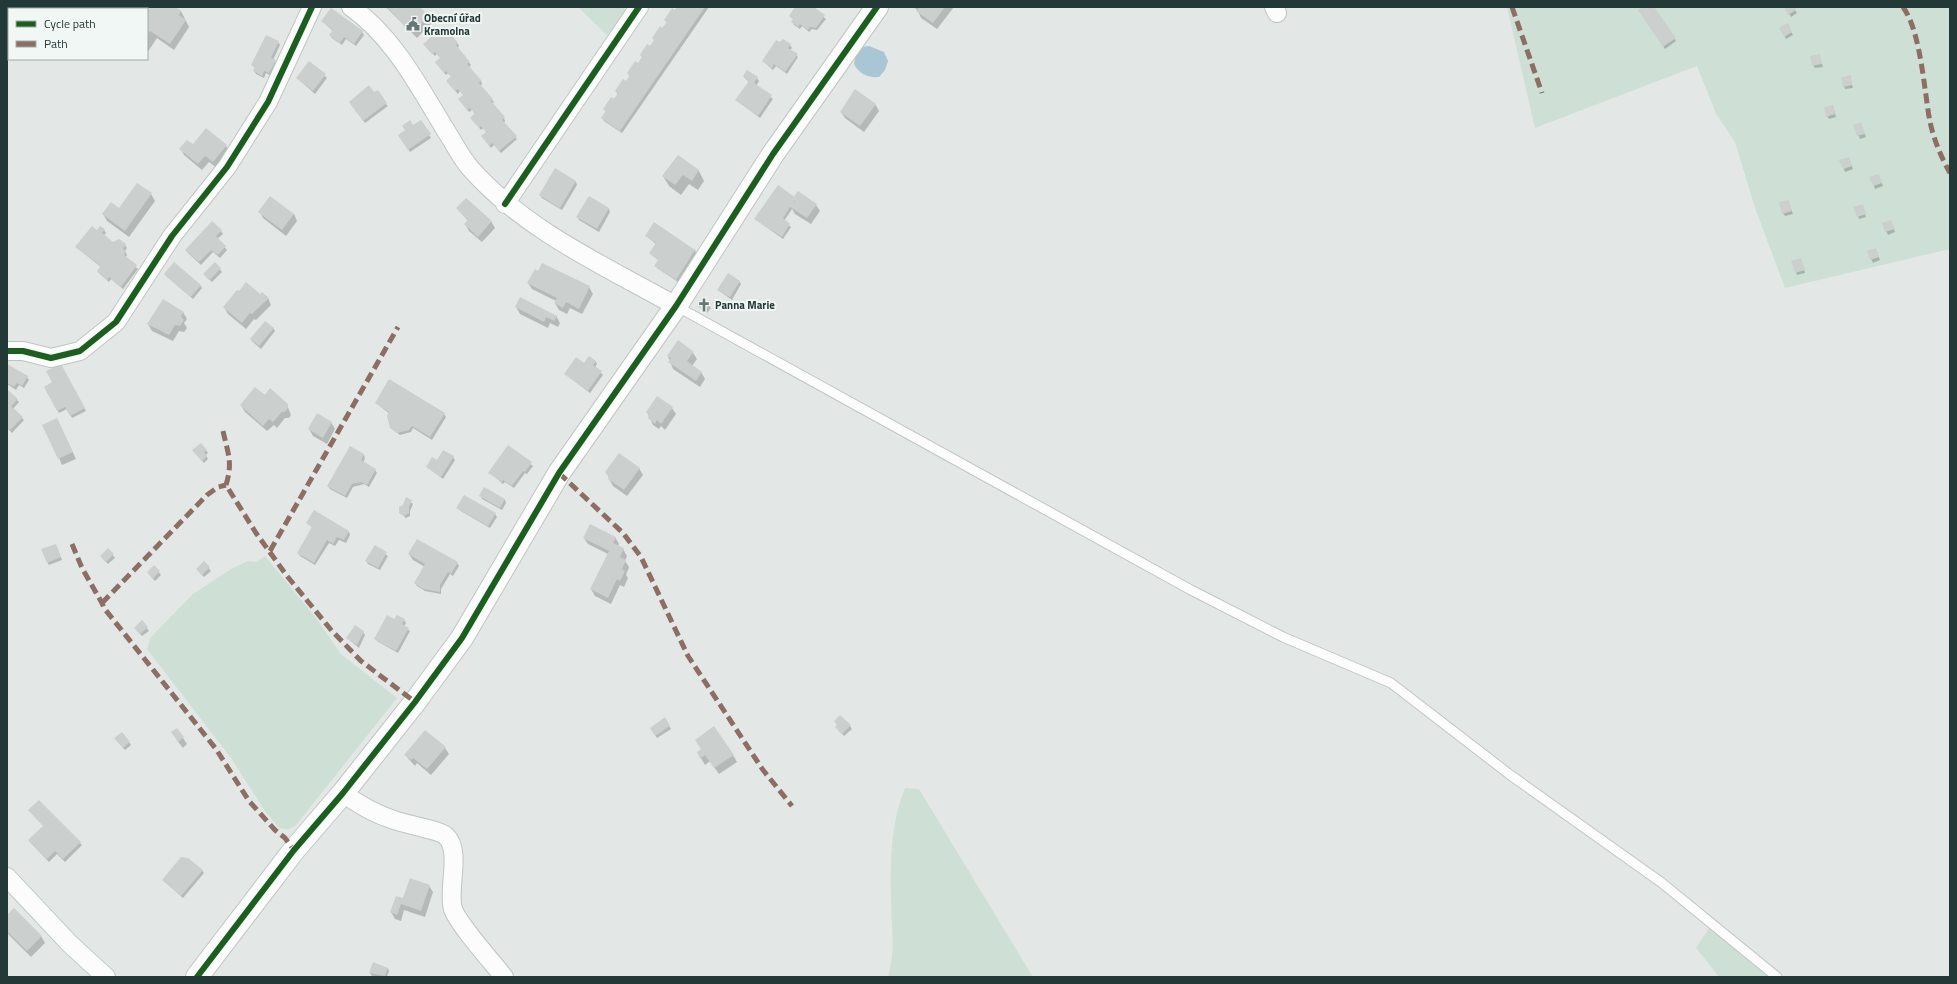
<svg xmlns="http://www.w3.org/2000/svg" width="1957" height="984" viewBox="0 0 1957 984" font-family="'Titillium Web',sans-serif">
<rect width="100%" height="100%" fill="#e3e8e7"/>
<!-- green -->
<g fill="#cee0d6">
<path d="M578 7H623L628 12 607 35Z"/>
<path d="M1507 7H1950V249L1785 288 1755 208 1735 142 1716 114 1697 66 1535 128Z"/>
<path d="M265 556 316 618 341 654 397 698 297 824C291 830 287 830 279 828L265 811 231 758 147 649 151 637 193 594 231 569 248 561 256 562Z"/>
<path d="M905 788 919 789 1033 977H888C896 949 891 927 891 898 890 862 891 822 905 788Z"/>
<path d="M1713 922 1783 977H1719L1696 948Z"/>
</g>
<!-- water -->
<path fill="#a8c6d3" d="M869 46 884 52 888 61 885 70 879 77C868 78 859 74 854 64L856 55 862 47Z"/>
<!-- shadow -->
<g fill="#0003">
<path d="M137 7H178L177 9 181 11 189 27 174 50 157 38 147 53V9H136Z"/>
<path d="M386 7H419L432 23 417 38Z"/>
<path d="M678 7H709L622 133 604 121 602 118 606 112 604 109 618 95 616 91 630 77 628 73 638 65 643 59 641 55 651 47 667 23 665 20Z"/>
<path d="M797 7H812L826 19 817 30 812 29 809 32 802 26 800 29 794 25 792 22 794 20 790 16Z"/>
<path d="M914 7H954L937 29 921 18 918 11Z"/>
<path d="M1643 7H1653L1676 41 1665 49 1641 13Z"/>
<path d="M1785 7H1793L1797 13 1791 17Z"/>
<path d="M332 9 362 32 364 35 356 46 346 39 342 45 332 38 330 35 333 31 322 21Z"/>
<path d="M1787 25 1793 35 1786 39 1780 28Z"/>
<path d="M444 28 458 44 459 47 457 48 471 65 469 67 481 81 482 84 480 86 492 100 494 102 492 104 504 118 505 121 504 123 517 139 501 153 494 145 491 148 484 139 487 133 483 128 481 130 471 118 475 114 472 110 469 112 461 102 464 95 460 91 458 94 449 84 452 77 448 73 446 75 436 63 441 58 437 54 435 56 426 47Z"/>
<path d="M278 42 280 45 273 60 276 63 271 76 266 73 264 78 256 74 254 71 256 69 252 65Z"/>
<path d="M781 44 790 45 792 48 790 50 798 57 787 74 776 66 773 70 763 61Z"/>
<path d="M1819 55 1823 67 1815 68 1813 65Z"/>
<path d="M309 62 327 78 315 94 297 78Z"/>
<path d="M744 77 757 78 759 81 756 86 773 99 760 118 736 100 749 82Z"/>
<path d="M1850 77 1853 88 1845 89 1844 86Z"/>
<path d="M374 94 388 106 365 123 352 105Z"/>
<path d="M875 104 879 111 864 132 845 118 841 112Z"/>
<path d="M1833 106 1836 117 1829 119 1827 116Z"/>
<path d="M420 121 431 138 410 152 399 136Z"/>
<path d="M1855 126 1862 127 1866 137 1860 139Z"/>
<path d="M193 146H226L230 152 217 168 209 162 202 170 184 155 181 149Z"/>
<path d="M678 156 699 171 704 181 698 190 689 184 681 195 669 186 663 176Z"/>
<path d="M1841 161H1850L1853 169 1845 172Z"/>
<path d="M555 169 576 182 577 185 562 210 542 198 540 195Z"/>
<path d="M1871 178H1880L1883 186 1875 189Z"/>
<path d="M778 186 798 202 795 196 816 205 820 211 811 224 795 214 792 209 784 221 791 227 783 239 755 219Z"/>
<path d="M151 194 155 201 129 237 107 221 103 214 119 209Z"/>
<path d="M1788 201 1793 214 1785 216 1783 213Z"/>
<path d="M1863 207 1866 217 1859 219 1858 216Z"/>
<path d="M457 208 491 221 495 228 482 242 469 231 465 224 468 221Z"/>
<path d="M609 209 610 212 599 232 579 220 578 217Z"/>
<path d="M260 212 294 214 297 221 286 236 263 218Z"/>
<path d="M1883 224H1892L1895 232 1888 235Z"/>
<path d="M104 230 106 233 103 236 113 243 125 245 127 248 125 251 127 255 125 258 138 269 123 289 111 279 109 282 100 274 98 272 101 267 76 247 97 231Z"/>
<path d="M221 231 223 234 217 239 227 250 220 258 213 252 201 265 188 253 186 250Z"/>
<path d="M646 236 695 250 696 253 678 282 657 268 656 266 659 261 650 253 656 244Z"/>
<path d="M1868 252H1877L1880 260 1873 263Z"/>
<path d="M1802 262 1805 273 1797 275 1796 272Z"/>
<path d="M215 263 222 272 212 282 206 277Z"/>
<path d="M165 275 200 285 202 288 193 299Z"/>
<path d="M739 281 741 284 732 300 718 290Z"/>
<path d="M528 283 589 287 593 294 582 314 570 308 567 314 559 310 555 303 556 301 532 289Z"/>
<path d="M260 295 268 298 271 305 256 320 254 319 246 329 228 314 224 307Z"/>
<path d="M709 305 711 308 707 313 698 306Z"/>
<path d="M516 307 556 316 560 323 558 327 550 323 548 328 520 314Z"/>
<path d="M183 312 187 319 184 323 187 328 184 332 179 331 173 341 152 331 148 324Z"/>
<path d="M273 328 275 331 261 349 253 342 251 340Z"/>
<path d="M693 353 697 359 692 366 701 372 705 379 700 387 673 369 668 356Z"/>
<path d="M595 361 597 364 595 367 603 375 590 393 565 374Z"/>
<path d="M7 365 27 377 29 380 24 388 19 385 16 390 7 384Z"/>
<path d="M60 366 86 411 72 418 67 409 59 413 45 387 53 383Z"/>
<path d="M7 390 19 402 13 409 24 420 12 433 7 428Z"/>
<path d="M265 396 287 405 291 415 289 418H285L277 428 274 425 267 431 245 412 241 405Z"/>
<path d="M376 403 444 414 446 417 432 440 413 428 411 432 400 435 391 428 390 414Z"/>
<path d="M672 408 676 414 665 430 661 426 659 429 653 425 647 412Z"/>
<path d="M57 419 76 459 62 465 59 458Z"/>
<path d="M331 422 335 429 327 444 313 436 309 429Z"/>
<path d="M350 447 364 455 365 458 363 463 375 470 377 473 369 487 364 484 353 487 347 498 330 489 328 486Z"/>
<path d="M508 447 533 466 527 474 525 473 514 488 505 482 503 484 490 473Z"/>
<path d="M206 450 208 453 206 455 208 459 204 463 193 451Z"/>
<path d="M453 457 455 460 443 479 427 467 437 461Z"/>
<path d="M639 468 643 475 627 496 613 486 609 479Z"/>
<path d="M485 489 505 500 506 503 502 510 482 499 481 496Z"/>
<path d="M464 496 495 514 497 517 490 528 459 510 457 508Z"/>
<path d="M407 499 413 504 410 511V516L406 518 400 513Z"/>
<path d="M314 512 349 532 350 535 346 543 339 540 335 546 329 543 315 565 300 556 298 553 313 528 307 523Z"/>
<path d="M615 537 619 544 618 546 623 549 627 556 625 561 629 567 626 575 628 578 624 587 620 585 611 604 595 596 591 589 608 554 588 544 584 538Z"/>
<path d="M375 546 388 556 380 570 368 564 366 561Z"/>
<path d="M57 548 62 560 49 565 47 562Z"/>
<path d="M108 549 115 558 108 564 103 559Z"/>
<path d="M409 554 457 563 459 566 453 576 450 574 441 589V594L425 591 417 586 415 583 425 567 413 560Z"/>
<path d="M204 562 211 571 204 577 199 572Z"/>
<path d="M154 566 161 575 155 581 148 573Z"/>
<path d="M404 620 406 623 404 626 410 631 398 653 377 641 376 639 395 621Z"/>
<path d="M142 622 149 631 142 636 137 631Z"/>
<path d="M363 632 365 635 359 648 347 638Z"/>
<path d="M665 719 671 729 657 738 651 729Z"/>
<path d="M838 725 850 726 852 729 844 736 838 730Z"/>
<path d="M177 729 187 744 183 748 176 739Z"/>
<path d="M117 741 129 742 131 745 125 750Z"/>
<path d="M445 748 449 754 431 775 417 763 415 766 405 755Z"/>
<path d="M698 753 733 755 737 762 719 774 710 761 705 765Z"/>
<path d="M29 810 80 843 82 845 65 862 57 854 49 862 29 841 44 826Z"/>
<path d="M202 870 204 873 183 898 163 880Z"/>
<path d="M429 886 433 892 425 917 404 910 401 921 395 919 391 912 404 899Z"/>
<path d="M7 917 41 936 45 943 31 957 7 933Z"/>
<path d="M388 968 389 971 387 977 372 976 370 973Z"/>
</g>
<!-- building -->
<g fill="#cbcfce">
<path d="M136 7H176L181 11 179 15 186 20 170 44 150 31 147 35V9H135Z"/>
<path d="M387 7H420L429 16 412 33Z"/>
<path d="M677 7H705L620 131 601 118 606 111 603 109 611 97 614 99 618 93 615 91 623 79 626 81 630 75 627 73 635 61 638 63 642 57 640 55 647 44 650 46 654 40 652 38 660 26 662 28 667 22 664 20 672 8 675 10Z"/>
<path d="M795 7H814L825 15 816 28 810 27 808 30 800 24 798 27 791 22 793 19 789 16Z"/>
<path d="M917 7H945L933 23 916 11 919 8Z"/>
<path d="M1642 7H1654L1676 38 1663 47 1638 10Z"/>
<path d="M1784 7H1795L1796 10 1788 15Z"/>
<path d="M331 8 363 31 354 44 344 37 340 43 329 35 333 30 321 21Z"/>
<path d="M1788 23 1792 32 1784 37 1779 28Z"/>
<path d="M444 26 458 43 456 45 470 62 467 64 481 80 479 83 493 99 491 101 505 117 502 120 517 136 499 151 492 143 489 146 481 136 486 132 481 126 479 128 470 118 475 113 470 108 467 110 458 99 463 95 458 89 455 91 446 81 451 76 446 71 444 73 435 62 440 58 435 52 432 54 423 44Z"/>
<path d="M266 35 279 41 271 58 276 60 269 73 264 71 262 76 253 71 255 67 251 65Z"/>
<path d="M783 39 791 44 788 48 798 54 785 72 774 64 772 68 762 61 776 40 780 42Z"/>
<path d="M1820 54 1822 64 1812 66 1810 56Z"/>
<path d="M309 61 326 74 313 91 296 78Z"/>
<path d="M747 70 758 77 754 83 772 95 758 116 735 100 749 81 743 76Z"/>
<path d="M1851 75 1852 85 1843 87 1841 77Z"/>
<path d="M369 85 374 92 378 90 387 103 363 121 349 102Z"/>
<path d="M855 89 876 104 860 126 840 112Z"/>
<path d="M1833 105 1835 114 1826 117 1824 107Z"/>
<path d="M410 120 413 125 421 120 431 134 408 150 398 135 405 130 402 126Z"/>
<path d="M1861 122 1865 134 1857 136 1853 125Z"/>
<path d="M206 128 227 145 213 162 205 156 198 164 179 149 187 140 193 144Z"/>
<path d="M678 155 699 170 692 181 683 175 675 185 662 176Z"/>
<path d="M1849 157 1852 166 1843 169 1839 160Z"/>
<path d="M555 168 576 181 560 208 539 195Z"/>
<path d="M1879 174 1882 183 1873 186 1869 177Z"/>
<path d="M137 183 152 193 125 231 102 214 111 202 119 208Z"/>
<path d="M778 185 796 198 793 203 797 198 794 196 798 191 817 204 807 218 790 207 783 218 790 224 782 237 754 219Z"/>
<path d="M270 196 294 214 282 230 258 212Z"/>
<path d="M589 196 609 208 597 229 576 217Z"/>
<path d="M466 198 492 221 478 237 464 224 468 220 456 208Z"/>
<path d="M1789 200 1792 211 1782 214 1779 202Z"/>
<path d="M1863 204 1866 214 1857 217 1853 207Z"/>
<path d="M1891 220 1895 229 1885 232 1882 223Z"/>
<path d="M212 221 222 230 216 236 226 246 218 255 211 250 199 262 185 250Z"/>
<path d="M654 222 695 250 676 280 654 266 658 260 649 253 656 243 645 236Z"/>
<path d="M92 226 97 230 100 226 105 229 102 233 113 242 119 239 126 244 123 249 126 251 124 255 137 265 121 287 109 277 107 280 97 271 101 266 75 247Z"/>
<path d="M1876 248 1879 257 1870 260 1867 251Z"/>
<path d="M1801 258 1805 270 1795 273 1791 261Z"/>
<path d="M174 262 201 285 191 297 164 274Z"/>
<path d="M215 262 221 268 210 280 203 274Z"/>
<path d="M542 263 590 286 579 309 566 302 563 308 554 303 557 298 527 283 535 269 538 271Z"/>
<path d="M728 273 740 281 730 297 717 290Z"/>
<path d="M246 282 260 294 262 292 269 298 252 314 250 313 242 323 223 307 237 290 239 291Z"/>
<path d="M520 297 557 316 554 321 546 317 544 322 515 307Z"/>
<path d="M163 299 184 312 181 316 184 320 180 326 175 325 169 335 147 324Z"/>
<path d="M702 299 710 304 705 311 697 306Z"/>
<path d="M265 321 274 328 259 346 250 339Z"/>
<path d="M678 340 694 352 687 361 702 372 696 381 668 362 671 358 667 356Z"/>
<path d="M589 356 596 361 593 365 602 371 588 391 564 374 576 357 584 363Z"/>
<path d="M7 364 28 376 22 386 17 383 14 387 7 383Z"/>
<path d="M61 364 85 408 70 416 65 407 57 411 44 387 52 382 46 371Z"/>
<path d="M389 379 445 413 430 437 412 426 409 430 397 433 390 428 387 416 389 412 375 403Z"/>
<path d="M255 387 265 395 270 388 288 404V408L285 412H282L273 422 269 419 263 426 240 405Z"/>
<path d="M7 389 18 399 11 406 23 417 10 430 7 428Z"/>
<path d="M657 396 673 407 661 424 657 420 655 424 648 418 649 415 646 412Z"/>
<path d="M317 413 332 422 323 438 308 429Z"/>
<path d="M57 418 73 452 58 459 42 425Z"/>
<path d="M201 443 207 450 204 452 207 456 202 461 192 450Z"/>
<path d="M508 445 532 462 525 472 523 471 512 486 503 480 502 482 488 473Z"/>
<path d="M350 446 364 454 361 460 376 469 367 485 361 482 352 484 345 496 327 486Z"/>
<path d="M443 450 454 456 441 477 426 467 432 457 437 460Z"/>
<path d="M619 453 640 468 624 490 608 479V476L605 472Z"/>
<path d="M484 487 505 499 500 508 479 496Z"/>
<path d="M464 495 496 513 488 526 456 508Z"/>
<path d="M406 497 412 500 409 507V513L404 516 399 513V507L403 505Z"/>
<path d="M314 510 349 531 344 540 337 537 333 544 327 540 314 563 297 553 312 527 306 523Z"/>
<path d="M590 524 616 537 613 543 624 548 620 557 626 560 622 569 625 571 620 581 617 579 608 598 590 589 609 551 583 538Z"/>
<path d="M417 539 458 562 451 574 448 572 440 585V592L423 589 414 583 425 564 408 554Z"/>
<path d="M56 544 61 557 47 563 41 549Z"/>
<path d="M375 545 387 552 378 568 365 561Z"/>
<path d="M108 548 114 554 106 562 100 556Z"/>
<path d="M204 561 210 567 202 575 196 569Z"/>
<path d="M154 565 160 571 153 579 147 572Z"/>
<path d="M387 615 394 619 397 615 405 619 402 624 409 628 396 651 374 639Z"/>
<path d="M142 620 148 627 140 634 134 628Z"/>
<path d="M355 625 364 631 357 645 346 638Z"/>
<path d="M840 715 851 725 842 734 835 727 837 725 834 721Z"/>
<path d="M665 717 670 726 655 736 650 728Z"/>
<path d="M714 726 734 755 714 768 705 755 700 759 697 752 701 749 695 740Z"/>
<path d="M177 728 184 737 178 742 171 732Z"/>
<path d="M425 730 446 747 427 769 413 758 411 760 404 755Z"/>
<path d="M122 732 130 742 123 748 114 738Z"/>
<path d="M39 800 81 842 63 859 55 851 47 859 28 840 43 826 28 810Z"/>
<path d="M181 857 188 858 203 870 181 896 162 880Z"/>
<path d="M410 878 430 885 421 911 401 904 397 915 390 912 396 896 403 898Z"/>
<path d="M14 908 42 936 27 951 7 931V915Z"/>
<path d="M373 962 388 968 385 976 369 973Z"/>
</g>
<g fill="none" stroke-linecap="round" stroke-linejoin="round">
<!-- lane casing -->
<g stroke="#c0c5c4" stroke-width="11">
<path id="lane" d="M676 306 1191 590 1283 637 1391 683 1509 774 1662 883 1777 977"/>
</g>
<!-- street casing -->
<g stroke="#c0c5c4" stroke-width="20">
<g id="street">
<path d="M351 7C395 38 420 89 448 134 455 145 462 159 471 169 526 231 605 266 676 306"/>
<path d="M1274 7 1277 13"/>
<path d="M505 204 639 7"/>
<path d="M7 351H23L51 358 80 351 116 322 172 236 227 167 268 102 312 7"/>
<path d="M343 793C359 805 375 814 394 820 404 824 440 830 446 836 462 851 447 889 453 909 458 924 493 963 504 977"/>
<path d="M7 877 70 944 106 977"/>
</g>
</g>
<!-- secondary casing -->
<g stroke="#c0c6c4" stroke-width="24">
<path id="secondary" d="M197 977 294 850 343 793 415 702 462 638 559 473 676 306 773 154 877 7"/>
</g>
<!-- lane -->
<use href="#lane" stroke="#fbfcfb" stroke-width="9"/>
<!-- street -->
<use href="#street" stroke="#fbfcfb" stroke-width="18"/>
<!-- secondary -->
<use href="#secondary" stroke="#fbfcfb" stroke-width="22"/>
<!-- quiet -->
<g stroke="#8d6e63" stroke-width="5" stroke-dasharray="10 5" stroke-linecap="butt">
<path d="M1512 7 1542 93"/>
<path d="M1903 7C1921 32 1924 90 1930 122 1934 140 1941 157 1950 173"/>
<path d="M223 431C228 454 233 462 226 485L256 533 287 576 332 631 361 661 415 702"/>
<path d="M559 473 623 533 641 557 688 656 763 770 792 806"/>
<path d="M72 544 82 568 102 603 104 608 216 749 249 801 275 830 285 838 294 850"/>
<path d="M270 551 398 327"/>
<path d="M102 603 207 495 218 487 226 485"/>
</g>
<!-- cycleway casing -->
<g stroke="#f1f7f5" stroke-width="8">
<g id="cycleway">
<path d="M505 204 639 7"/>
<path d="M7 351H23L51 358 80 351 116 322 172 236 227 167 268 102 312 7"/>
<path d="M197 977 294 850 343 793 415 702 462 638 559 473 676 306 773 154 877 7"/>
</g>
</g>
<!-- cycleway -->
<use href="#cycleway" stroke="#1b5e20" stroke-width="6"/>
</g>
<!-- icons -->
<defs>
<g id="civic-bare" transform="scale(1.08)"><path d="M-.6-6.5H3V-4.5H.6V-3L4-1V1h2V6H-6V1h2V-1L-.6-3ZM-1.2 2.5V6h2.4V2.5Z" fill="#667675" stroke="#f1f7f5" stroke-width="2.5" paint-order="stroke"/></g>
<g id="church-bare" transform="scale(1.08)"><path d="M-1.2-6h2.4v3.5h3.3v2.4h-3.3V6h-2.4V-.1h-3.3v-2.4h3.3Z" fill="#667675" stroke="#f1f7f5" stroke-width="2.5" paint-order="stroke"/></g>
</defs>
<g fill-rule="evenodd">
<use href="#civic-bare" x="413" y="24"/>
<use href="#church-bare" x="704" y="305"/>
</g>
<g text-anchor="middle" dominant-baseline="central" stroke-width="4" stroke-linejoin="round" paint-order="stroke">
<!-- poi labels -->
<g font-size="11" font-weight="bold" fill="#233937" stroke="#f1f7f5" text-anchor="start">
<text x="424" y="18">Obecní úřad<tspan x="424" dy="13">Kramolna</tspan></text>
<text x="715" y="305">Panna Marie</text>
</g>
</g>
<!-- border -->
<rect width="1957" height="984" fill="none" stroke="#233937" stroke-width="16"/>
<!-- legend -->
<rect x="8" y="8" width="140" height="52" fill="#f1f7f5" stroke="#9faba9"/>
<rect x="16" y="21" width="20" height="6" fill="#1b5e20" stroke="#9faba9"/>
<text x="44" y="28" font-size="12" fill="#233937">Cycle path</text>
<rect x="16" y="41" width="20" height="6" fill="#8d6e63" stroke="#9faba9"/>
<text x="44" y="48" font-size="12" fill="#233937">Path</text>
</svg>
